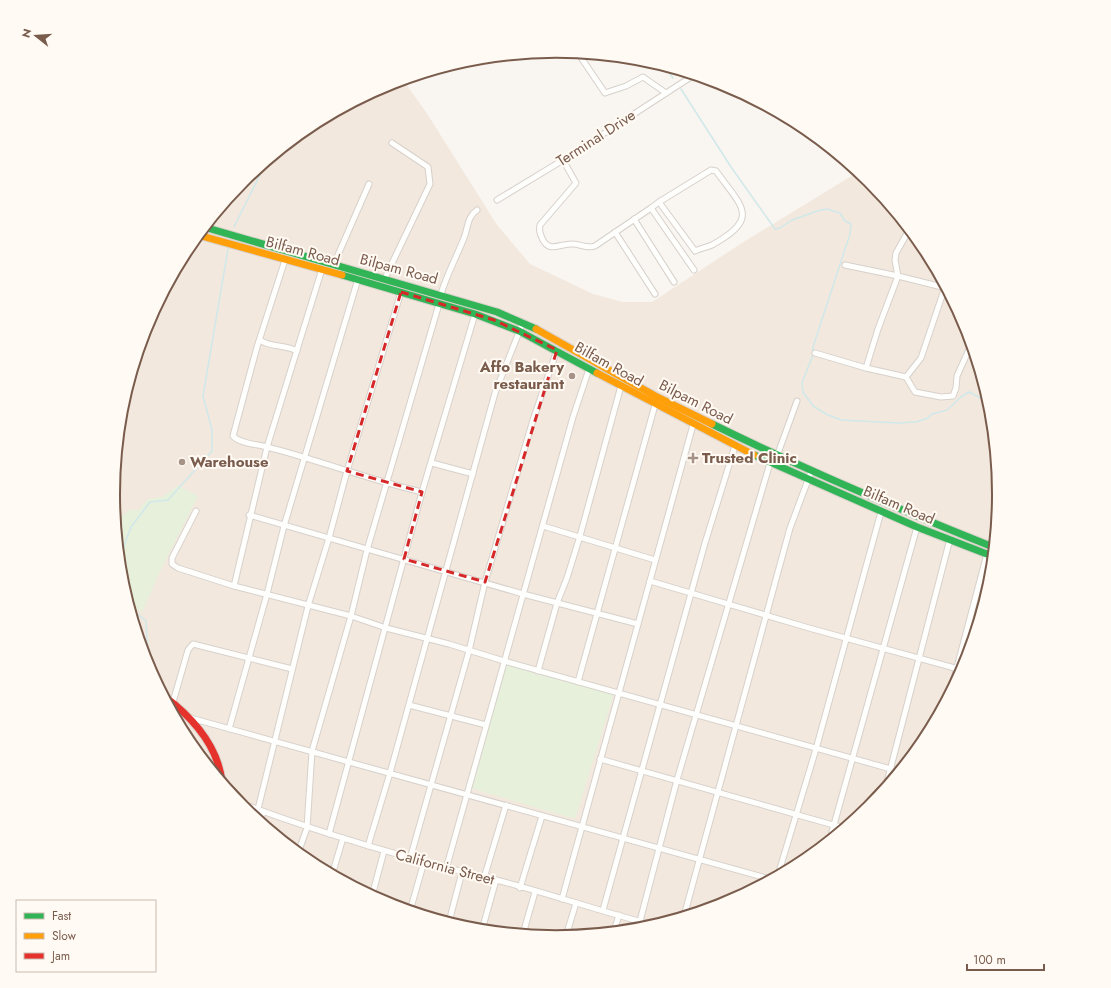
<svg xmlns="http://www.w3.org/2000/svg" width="1111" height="988" viewBox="0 0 1111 988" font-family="Jost,sans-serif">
<rect width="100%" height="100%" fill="#f9f5f0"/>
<!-- residential -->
<path fill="#f2e8de" d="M403 80 426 112 497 225 530 264 593 294 623 302H652L742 243 858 172 869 181 924 248 965 325 990 408 998 494 990 581 965 664 924 740 869 807 801 862 725 903 642 929 555 937 469 928 386 903 309 862 242 807 187 740 146 663 121 580 113 494 121 407 146 324 187 248 242 181 310 126 386 85Z"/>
<!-- green -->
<g fill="#e7f0db">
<path d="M178 485 198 496 159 573 142 613 127 602 121 580 115 522 130 509 137 511 148 499 162 497Z"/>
<path d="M507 662 614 693 575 819 470 788Z"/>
</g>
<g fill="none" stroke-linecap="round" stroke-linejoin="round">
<!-- stream -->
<g stroke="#d0e8ea" stroke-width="1.5">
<path d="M665 67 673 78"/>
<path d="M681 89 731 167 775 229 780 228 792 220 817 211 827 209 840 213 845 221 851 224 850 234 813 347V355L802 383 803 392 813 406 826 414 841 420 898 423 916 422 928 418 932 414 947 410 961 397 969 392 988 402"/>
<path d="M234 227 268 159"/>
<path d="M119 559 131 527 150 502 168 500 212 451V430L203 396 228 249"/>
<path d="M129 607 146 621 148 657 146 664"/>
</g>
<!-- street casing -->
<g stroke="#d7d1cb" stroke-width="7">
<g id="street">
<path d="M578 53 605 93 626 86 643 77 666 93"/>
<path d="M563 160 576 183 540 225C539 229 540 234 542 238 549 254 560 243 573 244 581 244 586 249 595 246L651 208 659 202 711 170 716 171C742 207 761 218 712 245 706 248 700 248 695 251L659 202"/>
<path d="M497 200 563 160 694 75"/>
<path d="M651 208 694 270"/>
<path d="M634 219 674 282"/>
<path d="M615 232 655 294"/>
<path d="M285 260 257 347 233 436C240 444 257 444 267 447 319 460 369 480 422 492"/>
<path d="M334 264 369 184"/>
<path d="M845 265 898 276 946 288"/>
<path d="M384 280 430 184 428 167 392 143"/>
<path d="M441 294C447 274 456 258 464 238 468 228 467 217 477 210"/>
<path d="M260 340C270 348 285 344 297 351"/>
<path d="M815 353 866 368 906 377 921 358 945 287"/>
<path d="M866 368 878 329 898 276 895 260 896 253 909 230"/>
<path d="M906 377 915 392 941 397 953 396 956 388 957 376 971 345"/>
<path d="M777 456 797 401"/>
<path d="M432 463 473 474"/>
<path d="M196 511 172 558V564L178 568 234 586 351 616 386 628 449 644 504 661 898 771"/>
<path d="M249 515 523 594 638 624"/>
<path d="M543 526 655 560"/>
<path d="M650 581 809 628 962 670"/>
<path d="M234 586 267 447 322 269"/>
<path d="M538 671 557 603 567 578 580 536 621 386"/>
<path d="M578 682 655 405"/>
<path d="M951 690 987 554"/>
<path d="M173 702 188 650 193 644 292 669"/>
<path d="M409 705 486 725"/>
<path d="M187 717 770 879"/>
<path d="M229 729 267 594 284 526 358 279"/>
<path d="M600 759 844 828"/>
<path d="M886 786 950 539"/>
<path d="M238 802C322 834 409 859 496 880 549 893 601 912 654 925"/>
<path d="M258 809 308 606 329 538 347 471 401 292"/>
<path d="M260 822 263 812"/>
<path d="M329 834 422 492 475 314"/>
<path d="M830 839 917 527"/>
<path d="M368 846 390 773 495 393 523 322"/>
<path d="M298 853 307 828 312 751 351 616 367 550 439 304"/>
<path d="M410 859 469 651 485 582 533 420 557 350"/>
<path d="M446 869 573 417 589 369"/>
<path d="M332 875 343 838"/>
<path d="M778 875 816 749 881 512"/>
<path d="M484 878 506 805"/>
<path d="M520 888 542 816"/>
<path d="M372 896 384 851"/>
<path d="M562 899 693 425"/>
<path d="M603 910 705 543 735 446"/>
<path d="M410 911 424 862"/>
<path d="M684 916 790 528 811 472"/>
<path d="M640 921 677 780 770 463"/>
<path d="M449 922 462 872"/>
<path d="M482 930 496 880"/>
<path d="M614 931 619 915"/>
<path d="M523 934 535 892"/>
<path d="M566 936 576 903"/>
</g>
</g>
<!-- fast casing -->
<g stroke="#d9d2cb" stroke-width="9">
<g id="fast">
<path d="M204 227 497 312 536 329"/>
<path d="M342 275 475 314 519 331 597 373"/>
<path d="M712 424C804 469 898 509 993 547"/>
<path d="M754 455 917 527 992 556"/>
</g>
</g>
<!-- slow casing -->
<g stroke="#d9d2cb" stroke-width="9">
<g id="slow">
<path d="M198 235 342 275"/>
<path d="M536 329 657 397 712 424"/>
<path d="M597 373 754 455"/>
</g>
</g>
<!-- jam casing -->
<g stroke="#d9d2cb" stroke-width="9">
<path id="jam" d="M164 696C192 717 218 746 222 782"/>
</g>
<!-- street -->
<use href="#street" stroke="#fefefd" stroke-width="5"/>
<!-- fast -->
<use href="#fast" stroke="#30b455" stroke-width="7"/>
<!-- slow -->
<use href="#slow" stroke="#ff9f0a" stroke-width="7"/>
<!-- jam -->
<use href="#jam" stroke="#e5322d" stroke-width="7"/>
</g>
<!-- marked area -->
<path fill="none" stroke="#d62828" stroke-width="3" stroke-dasharray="8 5" stroke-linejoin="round" d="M401 292 494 320 557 350 485 582 404 559 422 492 347 471Z"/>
<!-- markers -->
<g fill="#a69286" stroke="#fffaf3" stroke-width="1.5">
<circle cx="572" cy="376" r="4"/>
<path d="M691 452h4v4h4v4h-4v4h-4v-4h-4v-4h4z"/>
<circle cx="182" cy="462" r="4"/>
</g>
<g text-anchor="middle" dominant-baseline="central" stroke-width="4" stroke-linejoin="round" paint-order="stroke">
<!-- street labels -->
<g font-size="15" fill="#7a5c4d" stroke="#fffaf3">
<text transform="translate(596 138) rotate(-33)">Terminal Drive</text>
<text transform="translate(303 251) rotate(15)">Bilfam Road</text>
<text transform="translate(399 269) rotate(15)">Bilpam Road</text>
<text transform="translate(609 364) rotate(29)">Bilfam Road</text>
<text transform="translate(696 402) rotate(27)">Bilpam Road</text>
<text transform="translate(899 505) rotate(23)">Bilfam Road</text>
<text transform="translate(445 867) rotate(15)">California Street</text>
</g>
<!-- poi labels -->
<g font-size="15" font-weight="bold" fill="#7a5c4d" stroke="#fffaf3" text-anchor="start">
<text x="564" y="367" text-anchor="end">Affo Bakery<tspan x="564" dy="17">restaurant</tspan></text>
<text x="702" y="458">Trusted Clinic</text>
<text x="190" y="462">Warehouse</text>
</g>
</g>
<!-- crop -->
<path d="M0 0H1111V988H0ZM120 494a436 436 0 1 1 872 0a436 436 0 1 1-872 0Z" fill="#fffaf3" fill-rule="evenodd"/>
<path fill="none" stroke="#7a5c4d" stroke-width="2" d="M120 494a436 436 0 1 1 872 0a436 436 0 1 1-872 0Z"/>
<!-- legend -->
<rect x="16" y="900" width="140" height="72" fill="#fffaf3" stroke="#cabbb1"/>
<rect x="24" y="913" width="20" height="6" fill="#30b455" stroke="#cabbb1"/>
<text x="52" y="920" font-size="12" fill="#7a5c4d">Fast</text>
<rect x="24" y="933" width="20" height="6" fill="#ff9f0a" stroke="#cabbb1"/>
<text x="52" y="940" font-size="12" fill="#7a5c4d">Slow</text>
<rect x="24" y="953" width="20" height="6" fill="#e5322d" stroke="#cabbb1"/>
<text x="52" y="960" font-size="12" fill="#7a5c4d">Jam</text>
<!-- north arrow -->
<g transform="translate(36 36) rotate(287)" stroke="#fffaf3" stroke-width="3" paint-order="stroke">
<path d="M0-3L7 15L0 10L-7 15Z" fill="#7a5c4d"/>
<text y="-6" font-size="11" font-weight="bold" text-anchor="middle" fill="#7a5c4d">N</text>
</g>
<!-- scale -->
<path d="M967 964v6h77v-6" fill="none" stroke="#7a5c4d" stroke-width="2"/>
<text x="973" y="964" font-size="12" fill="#7a5c4d" stroke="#fffaf3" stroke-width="3" paint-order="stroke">100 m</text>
</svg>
